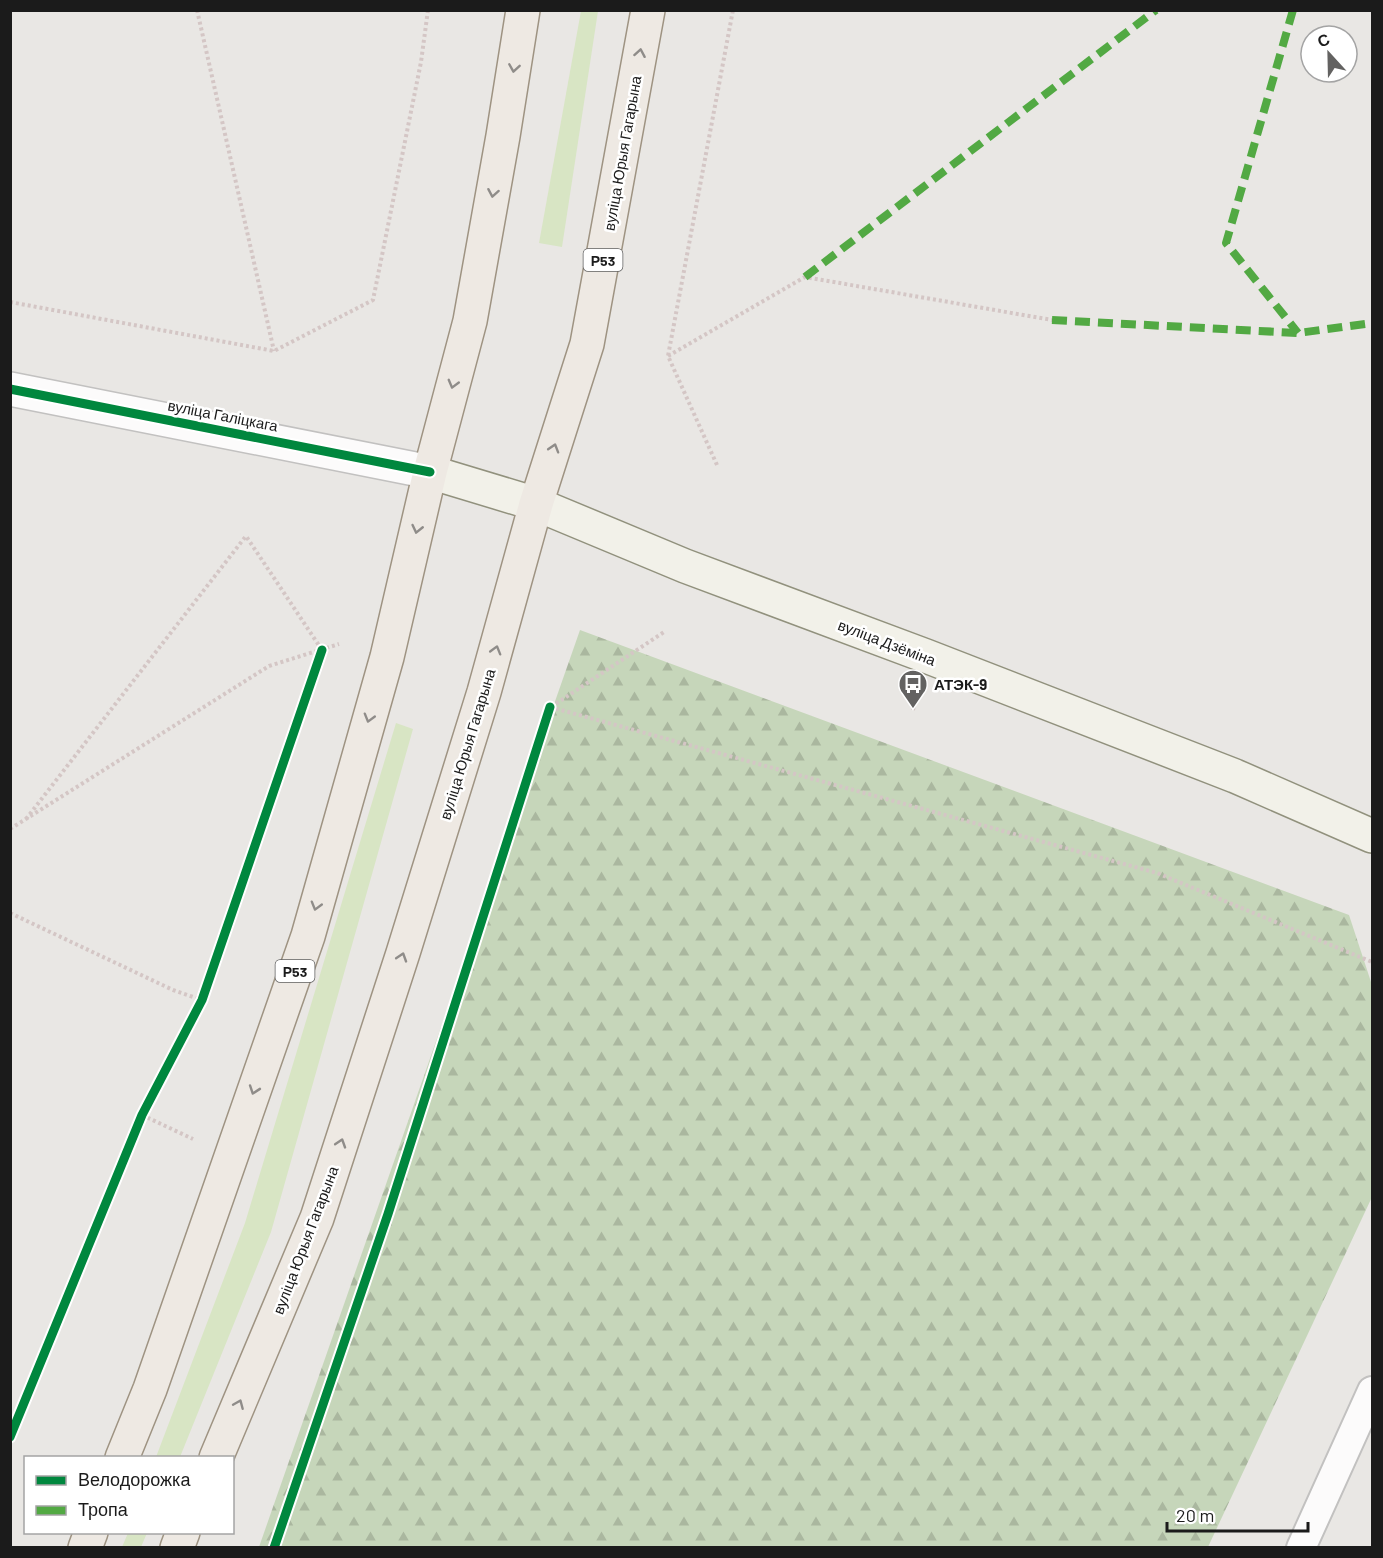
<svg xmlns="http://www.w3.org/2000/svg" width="1383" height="1558" viewBox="0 0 1383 1558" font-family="Barlow,sans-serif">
<defs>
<pattern id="forest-firs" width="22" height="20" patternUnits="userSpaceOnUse" patternTransform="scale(1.5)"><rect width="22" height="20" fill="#c6d6ba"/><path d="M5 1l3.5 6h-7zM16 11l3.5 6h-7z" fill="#aab79f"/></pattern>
</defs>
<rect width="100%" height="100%" fill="#e9e7e4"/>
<!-- grass -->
<g fill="#d8e5c4">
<path d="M581 11H598L562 247 539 243Z"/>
<path d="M396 723 413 729 271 1232 180 1457H156L245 1223Z"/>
<path d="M128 1533V1532L147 1533 141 1547H122Z"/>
</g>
<!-- forest -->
<path fill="url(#forest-firs)" d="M580 630 1349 915 1372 985V1197L1208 1547H259Z"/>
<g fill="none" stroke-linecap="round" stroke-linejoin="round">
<!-- service casing -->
<g stroke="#c2c1c0" stroke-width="32">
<path id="service" d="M1301 1548 1372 1391"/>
</g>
<!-- minor casing -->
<g stroke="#c2c1c0" stroke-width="36">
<path id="minor" d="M10 389 430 472"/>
</g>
<!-- secondary casing -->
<g stroke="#91917d" stroke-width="36">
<path id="secondary" d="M430 472 536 504 685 566 926 656 1235 776 1372 836"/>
</g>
<!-- primary casing -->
<g stroke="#9e9382" stroke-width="36">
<g id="primary">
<path d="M122 1458 150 1389 308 936 387 657 430 472 470 321 503 136 523 10"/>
<path d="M216 1458 317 1218 403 953 484 692 536 504 587 344 648 10"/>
<path d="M85 1548 91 1532"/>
<path d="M177 1548 183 1532"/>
</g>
</g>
<!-- path -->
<g stroke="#d4c6c5" stroke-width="4" stroke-dasharray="3 3" stroke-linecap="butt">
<path d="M197 10 274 351"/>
<path d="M10 302 274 351 373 300 421 62 428 10"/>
<path d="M668 356 805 277 1052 320"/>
<path d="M717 465 668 356 733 10"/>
<path d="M550 707 1157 873 1372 962"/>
<path d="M551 707 664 632"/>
<path d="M913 710 916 696"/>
<path d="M26 819 246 536 322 650"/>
<path d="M10 829 269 666 339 644"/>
<path d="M10 913 173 990 202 1000"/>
<path d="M142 1115 193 1139"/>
</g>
<!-- service -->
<use href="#service" stroke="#fcfbfb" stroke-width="28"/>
<!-- minor -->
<use href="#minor" stroke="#fcfbfb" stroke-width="33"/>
<!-- secondary -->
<use href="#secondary" stroke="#f2f1e9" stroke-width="33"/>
<!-- primary -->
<use href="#primary" stroke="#eee9e3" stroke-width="33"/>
<!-- quiet -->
<g stroke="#52a943" stroke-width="8" stroke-dasharray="15 8" stroke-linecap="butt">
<path d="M1293 10 1226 243 1298 333"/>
<path d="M805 277 1156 10"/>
<path d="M1052 320 1298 333 1372 323"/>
</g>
<!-- cycleway casing -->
<g stroke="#fff" stroke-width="13">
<g id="cycleway">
<path d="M10 389 430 472"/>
<path d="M10 1437 142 1115 202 1000 322 650"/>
<path d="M274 1548 388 1214 550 707"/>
</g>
</g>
<!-- cycleway -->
<use href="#cycleway" stroke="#00873e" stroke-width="9"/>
</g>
<!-- one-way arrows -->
<defs><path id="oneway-chevron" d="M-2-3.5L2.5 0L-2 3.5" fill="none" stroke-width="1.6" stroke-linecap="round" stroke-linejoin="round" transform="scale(1.5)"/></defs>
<g stroke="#8f8c89">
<use href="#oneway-chevron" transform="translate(640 53) rotate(-80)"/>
<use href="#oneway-chevron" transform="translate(514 68) rotate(99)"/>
<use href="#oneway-chevron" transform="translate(493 193) rotate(100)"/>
<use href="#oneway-chevron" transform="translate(453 384) rotate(105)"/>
<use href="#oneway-chevron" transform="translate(554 448) rotate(-73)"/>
<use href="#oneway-chevron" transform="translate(417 529) rotate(103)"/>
<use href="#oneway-chevron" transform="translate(496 650) rotate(-74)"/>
<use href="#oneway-chevron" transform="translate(369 718) rotate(106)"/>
<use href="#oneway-chevron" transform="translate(316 906) rotate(106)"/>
<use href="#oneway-chevron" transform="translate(402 957) rotate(-72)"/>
<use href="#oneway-chevron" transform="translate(254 1090) rotate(109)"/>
<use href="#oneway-chevron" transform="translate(341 1143) rotate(-72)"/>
<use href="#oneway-chevron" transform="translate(239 1404) rotate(-67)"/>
</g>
<!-- icons -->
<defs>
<g id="bus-pin" transform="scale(1.5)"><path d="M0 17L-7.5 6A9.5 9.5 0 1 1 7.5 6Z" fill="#636261" stroke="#fff"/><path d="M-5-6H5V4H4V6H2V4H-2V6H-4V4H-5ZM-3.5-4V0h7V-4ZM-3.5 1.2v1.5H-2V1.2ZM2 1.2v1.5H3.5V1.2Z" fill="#fff"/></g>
</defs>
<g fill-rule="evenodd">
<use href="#bus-pin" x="913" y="684"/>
</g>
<g text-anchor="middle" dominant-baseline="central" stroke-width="5" stroke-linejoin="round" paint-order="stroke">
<!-- shield labels -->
<g fill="#fff" stroke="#5f5f5f" stroke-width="1.5">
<rect x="583.5" y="249" width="39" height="22" rx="4.5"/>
<rect x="275.5" y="960" width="39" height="22" rx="4.5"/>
</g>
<g font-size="14" font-weight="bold" fill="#1b1b1b">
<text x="603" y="260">Р53</text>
<text x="295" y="971">Р53</text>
</g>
<!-- street labels -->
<g font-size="15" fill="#1b1b1b" stroke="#fff">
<text transform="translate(622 153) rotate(-80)">вуліца Юрыя Гагарына</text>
<text transform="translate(223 415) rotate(11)">вуліца Галіцкага</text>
<text transform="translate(887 642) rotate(21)">вуліца Дзёміна</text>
<text transform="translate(467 744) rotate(-73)">вуліца Юрыя Гагарына</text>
<text transform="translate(305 1240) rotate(-69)">вуліца Юрыя Гагарына</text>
</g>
<!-- poi labels -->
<g font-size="15" font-weight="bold" fill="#1b1b1b" stroke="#fff" text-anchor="start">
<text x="934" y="684">АТЭК-9</text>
</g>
</g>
<!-- border -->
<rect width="1383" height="1558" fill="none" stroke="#1b1b1b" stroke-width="24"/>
<!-- legend -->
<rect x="24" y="1456" width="210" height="78" fill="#ffffff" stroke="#a4a4a4" stroke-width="1.5"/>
<rect x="36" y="1476" width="30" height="9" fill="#00873e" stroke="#a4a4a4" stroke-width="1.5"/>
<text x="78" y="1486" font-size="18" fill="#1b1b1b">Велодорожка</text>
<rect x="36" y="1506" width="30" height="9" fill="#52a943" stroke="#a4a4a4" stroke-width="1.5"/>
<text x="78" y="1516" font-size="18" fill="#1b1b1b">Тропа</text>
<!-- north arrow -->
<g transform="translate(1329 54) rotate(338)"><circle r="28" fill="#ffffff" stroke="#a4a4a4" stroke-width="1.5"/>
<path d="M0-4.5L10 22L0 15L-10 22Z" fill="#636261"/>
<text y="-9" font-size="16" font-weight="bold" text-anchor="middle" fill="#1b1b1b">С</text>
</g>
<!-- scale -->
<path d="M1167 1522v9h141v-9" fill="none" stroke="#1b1b1b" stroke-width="3"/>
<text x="1176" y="1522" font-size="18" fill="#1b1b1b" stroke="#ffffff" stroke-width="4.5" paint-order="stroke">20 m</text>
</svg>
